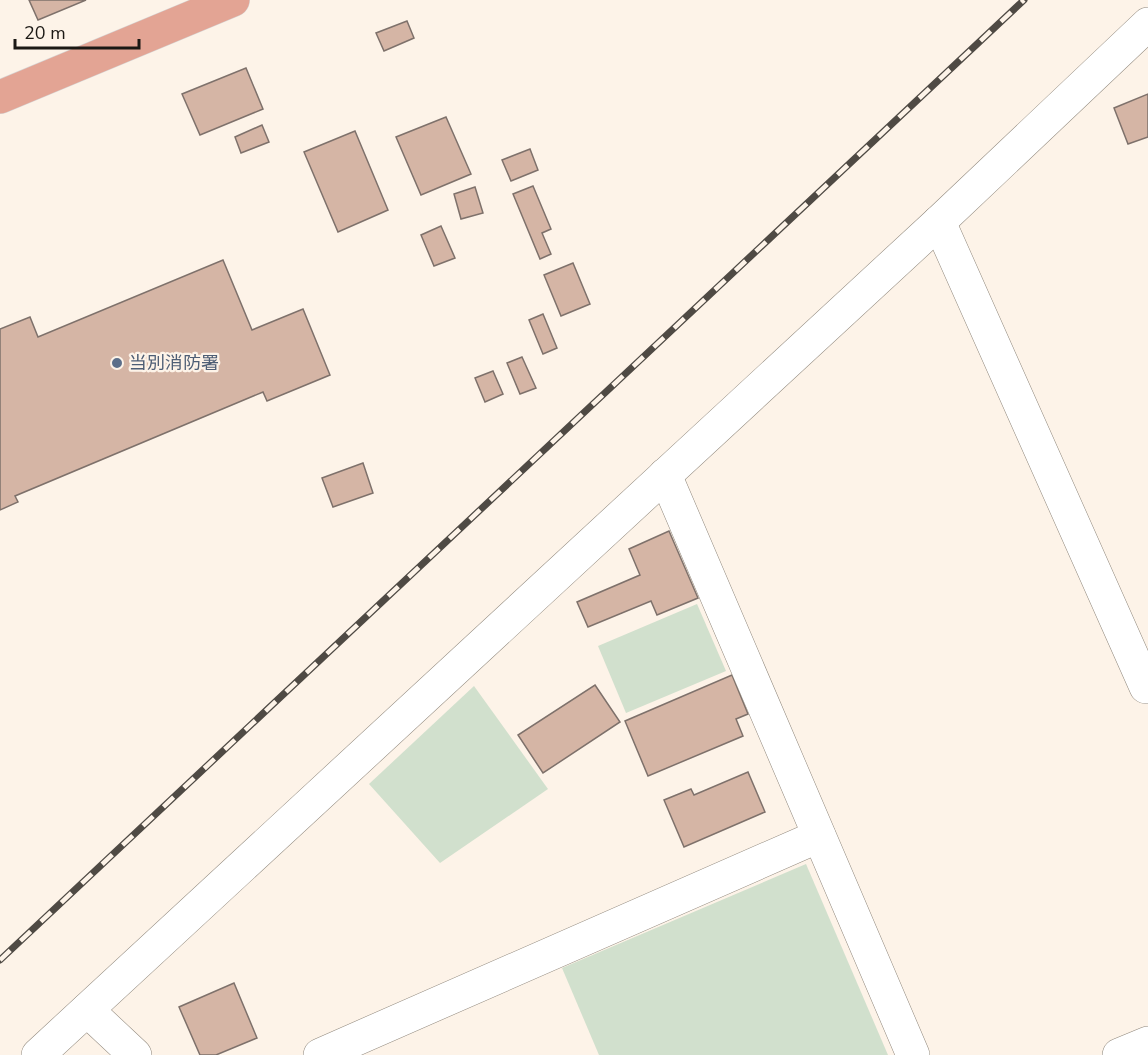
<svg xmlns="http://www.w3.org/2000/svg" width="1148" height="1055" viewBox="0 0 1148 1055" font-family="'Nunito Sans','Noto Sans JP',sans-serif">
<rect width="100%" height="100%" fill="#fdf3e8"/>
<!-- green -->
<g fill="#d1e0cd">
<path d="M697 604 726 671 626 713 598 646Z"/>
<path d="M474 686 548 789 440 863 369 784Z"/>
<path d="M806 864 888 1055H599L562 968Z"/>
</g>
<!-- building -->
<g fill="#d5b5a5" stroke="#7e716b" stroke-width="1.5">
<path d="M29 0H86L38 20Z"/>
<path d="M407 21 414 38 384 51 376 33Z"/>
<path d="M246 68 263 109 200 135 182 94Z"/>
<path d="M1148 94V137L1128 144 1114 108Z"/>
<path d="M446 117 471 174 421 195 396 137Z"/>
<path d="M262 125 269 142 241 153 235 137Z"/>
<path d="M355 131 388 210 338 232 304 152Z"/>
<path d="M530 149 538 170 511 181 502 160Z"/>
<path d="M533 186 551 229 542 233 551 254 540 259 513 194Z"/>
<path d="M475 187 483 213 461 219 454 194Z"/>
<path d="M441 226 455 258 434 266 421 235Z"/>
<path d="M223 260 252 330 303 309 330 375 267 401 263 392 15 496 18 502 0 510V329L30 317 38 337Z"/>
<path d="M573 263 590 304 561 316 544 275Z"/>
<path d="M543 314 557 348 543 354 529 320Z"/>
<path d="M522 357 536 388 520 394 507 363Z"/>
<path d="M493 371 503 394 485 402 475 378Z"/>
<path d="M363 463 373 493 333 507 322 478Z"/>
<path d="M669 531 698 598 657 615 651 601 588 627 577 602 640 575 629 549Z"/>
<path d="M732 675 748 714 736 719 743 736 648 776 625 721Z"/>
<path d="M595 685 620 722 543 773 518 735Z"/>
<path d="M748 772 765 812 684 847 664 800 691 789 694 795Z"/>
<path d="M234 983 257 1038 216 1055H200L179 1007Z"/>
</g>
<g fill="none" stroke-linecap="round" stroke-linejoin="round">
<!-- minor casing -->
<g stroke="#90887d" stroke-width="34">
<g id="minor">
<path d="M939 222 1146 687 1148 686"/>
<path d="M665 475 913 1055"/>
<path d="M87 1010 135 1055"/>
<path d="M38 1055 939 222 1148 24"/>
<path d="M320 1055 819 836"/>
<path d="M1119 1055 1148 1043"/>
</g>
</g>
<!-- major casing -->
<g stroke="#d6d5d5" stroke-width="34">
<path id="major" d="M0 97 233 0"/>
</g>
<!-- minor -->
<use href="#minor" stroke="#fff" stroke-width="33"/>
<!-- major -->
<use href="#major" stroke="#e3a494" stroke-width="33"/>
<!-- rail casing -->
<g stroke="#4f4a44" stroke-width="7">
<path id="rail" d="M0 960 1024 0"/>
</g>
<!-- rail -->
<use href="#rail" stroke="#fdf3e8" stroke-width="4.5" stroke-dasharray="14" stroke-linecap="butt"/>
</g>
<!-- markers -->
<circle fill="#5c6f8a" stroke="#fdf3e8" stroke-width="2" cx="117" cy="363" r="6"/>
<g text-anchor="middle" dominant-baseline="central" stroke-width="4.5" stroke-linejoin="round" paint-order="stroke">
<!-- service labels -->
<g font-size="18" fill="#4e5e75" stroke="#fdf3e8" text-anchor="start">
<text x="129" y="363">当別消防署</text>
</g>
</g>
<!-- scale -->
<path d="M15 39v9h124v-9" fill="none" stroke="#1b1814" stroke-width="3"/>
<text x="24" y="39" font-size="18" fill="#1b1814" stroke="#fdf3e8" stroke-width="4.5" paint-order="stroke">20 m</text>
</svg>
